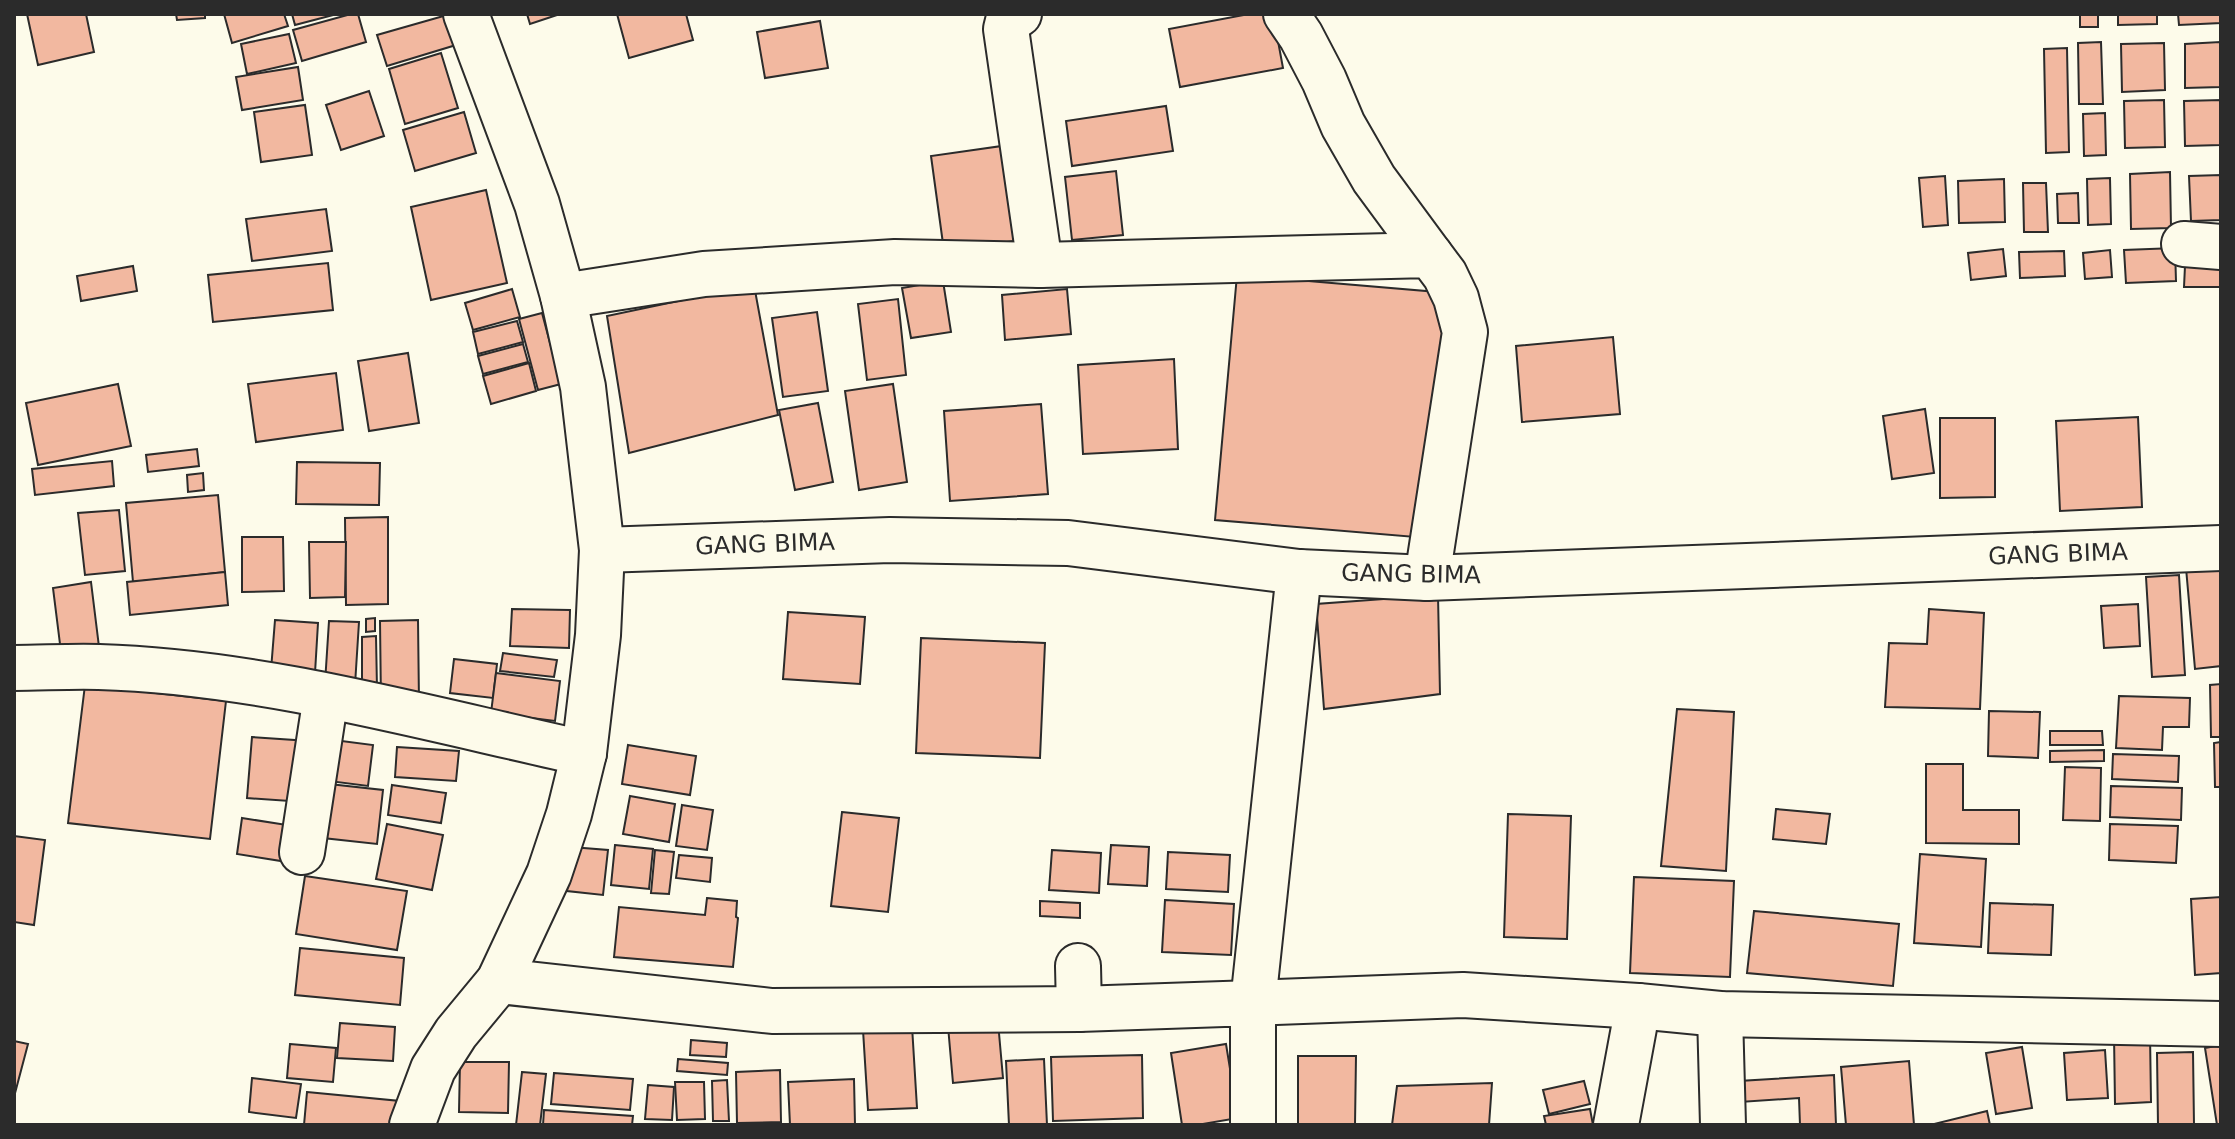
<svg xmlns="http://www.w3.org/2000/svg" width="2235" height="1139" viewBox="0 0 2235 1139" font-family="'DejaVu Sans',sans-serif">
<rect width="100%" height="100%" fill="#fdfbea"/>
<!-- building -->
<g fill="#f2b8a0" stroke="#2b2b2b" stroke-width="2">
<path d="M27 14H86L94 52 38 65Z"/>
<path d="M176 14H205V18L177 20Z"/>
<path d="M224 14H284L288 26 232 43Z"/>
<path d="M292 14H337L295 25Z"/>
<path d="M351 14H358L366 42 302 61 293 30Z"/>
<path d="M527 14H560L530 24Z"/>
<path d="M617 14H686L693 40 629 58Z"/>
<path d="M1249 14H1273L1283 68 1180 87 1169 29Z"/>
<rect x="2080" y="14" width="18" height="13"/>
<path d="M2118 14H2157V24L2118 25Z"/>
<path d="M2178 14H2221V23L2179 25Z"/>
<path d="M447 15 456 45 387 66 377 35Z"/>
<path d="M820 21 828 68 765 78 757 32Z"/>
<path d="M289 34 296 63 247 74 241 44Z"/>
<path d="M2101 42 2103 104H2079L2078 43Z"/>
<path d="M2220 42 2221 87 2185 88V44Z"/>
<path d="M2164 43 2165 90 2122 92 2121 44Z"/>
<path d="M2067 48 2069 152 2046 153 2044 49Z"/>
<path d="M441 53 458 108 405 124 389 69Z"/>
<path d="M298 67 303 100 242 110 236 77Z"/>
<path d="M369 91 384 136 341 150 326 105Z"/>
<path d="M2164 100 2165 147 2125 148 2124 101Z"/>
<path d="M2221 100V145L2185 146 2184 101Z"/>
<path d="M305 105 312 155 261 162 254 112Z"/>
<path d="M1166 106 1173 151 1072 166 1066 121Z"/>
<path d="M464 112 476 153 415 171 403 130Z"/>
<path d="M2105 113 2106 155 2084 156 2083 114Z"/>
<path d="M1002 146 1014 241 944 251 931 156Z"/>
<path d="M1116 171 1123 235 1072 240 1065 177Z"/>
<path d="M2170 172 2171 228 2131 229 2130 174Z"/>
<path d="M2221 175V220L2191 221 2189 176Z"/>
<path d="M1945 176 1948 225 1923 227 1919 178Z"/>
<path d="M2110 178 2111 224 2088 225 2087 179Z"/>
<path d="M2004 179 2005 222 1959 223 1958 181Z"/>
<path d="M2023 183H2046L2048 232H2024Z"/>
<path d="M486 190 507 283 431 300 411 207Z"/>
<path d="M2078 193 2079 223H2058L2057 194Z"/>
<path d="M326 209 332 251 252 261 246 219Z"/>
<path d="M2175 248 2176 281 2126 283 2124 250Z"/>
<path d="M2003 249 2006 276 1971 280 1968 253Z"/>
<path d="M2110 250 2112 277 2085 279 2083 253Z"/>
<path d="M2064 251 2065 276 2020 278 2019 252Z"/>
<path d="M328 263 333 310 213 322 208 275Z"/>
<path d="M133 266 137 291 81 301 77 276Z"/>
<path d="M2185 266H2221V287H2184Z"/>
<path d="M1237 275 1449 293 1427 538 1215 520Z"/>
<path d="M943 281 951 332 911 338 902 288Z"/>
<path d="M754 285 778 415 629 453 607 316Z"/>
<path d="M512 289 520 317 473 330 465 303Z"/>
<path d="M1067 289 1071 334 1005 340 1002 295Z"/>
<path d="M898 299 906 375 867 380 858 304Z"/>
<path d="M817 312 828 391 783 397 772 318Z"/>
<path d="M542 313 561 384 538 390 519 319Z"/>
<path d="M517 321 523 342 478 354 473 332Z"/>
<path d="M1613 337 1620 414 1522 422 1516 346Z"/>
<path d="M523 344 528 362 483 374 478 356Z"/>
<path d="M408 353 419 423 369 431 358 361Z"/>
<path d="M1174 359 1178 449 1083 454 1078 365Z"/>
<path d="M529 363 536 391 491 404 483 376Z"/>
<path d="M336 373 343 430 256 442 248 384Z"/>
<path d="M118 384 131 446 38 465 26 403Z"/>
<path d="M893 384 907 482 859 490 845 391Z"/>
<path d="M818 403 833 482 795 490 779 410Z"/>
<path d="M1041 404 1048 494 950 501 944 411Z"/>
<path d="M1925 409 1934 473 1892 479 1883 416Z"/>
<path d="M2138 417 2142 507 2060 511 2056 421Z"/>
<path d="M1940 418H1995V497L1940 498Z"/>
<path d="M197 449 199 466 148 472 146 455Z"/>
<path d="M112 461 114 486 35 495 32 469Z"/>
<path d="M297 462 380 463 379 505 296 504Z"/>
<path d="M203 473 204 490 188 492 187 475Z"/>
<path d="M218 495 225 572 133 582 126 503Z"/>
<path d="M119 510 125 571 85 575 78 513Z"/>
<path d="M388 517V604L346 605 345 518Z"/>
<path d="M242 537H283L284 591 242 592Z"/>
<path d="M309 542H346L345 597 310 598Z"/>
<path d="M2221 565V666L2195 669 2186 568Z"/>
<path d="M225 572 228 605 130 615 127 582Z"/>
<path d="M2179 575 2185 675 2152 677 2146 577Z"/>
<path d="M91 582 100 655 62 660 53 588Z"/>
<path d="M1438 595 1440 694 1324 709 1316 604Z"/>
<path d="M2138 604 2140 646 2104 648 2101 606Z"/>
<path d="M512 609 570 610 569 648 510 646Z"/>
<path d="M1929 609 1984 613 1980 709 1885 707 1889 643 1927 644Z"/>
<path d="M788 612 865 617 860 684 783 679Z"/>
<path d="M375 618V631L366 632V619Z"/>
<path d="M275 620 318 623 315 673 271 670Z"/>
<path d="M418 620 419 703 381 704 380 621Z"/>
<path d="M329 621 359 622 355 685 325 683Z"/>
<path d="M376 636 377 689H362V637Z"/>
<path d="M921 638 1045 643 1040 758 916 753Z"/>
<path d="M503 653 557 660 554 677 500 671Z"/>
<path d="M454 659 497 664 493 698 450 693Z"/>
<path d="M496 673 560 681 555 721 491 713Z"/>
<path d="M2221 684V737H2211L2210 685Z"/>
<path d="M85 685 226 701 210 839 68 823Z"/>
<path d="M2119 696 2190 698 2189 727H2163L2162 750 2116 748Z"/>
<path d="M1677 709 1734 712 1726 871 1661 866Z"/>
<path d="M1989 711 2040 712 2038 758 1988 756Z"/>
<path d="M2050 731H2102L2103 745H2050Z"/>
<path d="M252 737 309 741 304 802 247 798Z"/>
<path d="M326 739 373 745 368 786 321 780Z"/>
<path d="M2221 742V787H2215L2214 743Z"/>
<path d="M628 745 696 756 690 795 622 784Z"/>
<path d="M397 747 459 751 456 781 395 777Z"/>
<path d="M2104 750V761L2050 762V751Z"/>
<path d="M2113 754 2179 756 2178 782 2112 779Z"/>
<path d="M1926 764H1963V810H2019V844L1926 843Z"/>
<path d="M2065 767 2101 768 2100 821 2063 820Z"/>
<path d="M320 783 383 790 377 844 314 837Z"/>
<path d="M392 785 446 793 441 823 388 815Z"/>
<path d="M2111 786 2182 788 2181 820 2110 817Z"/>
<path d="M630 796 675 804 669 842 623 834Z"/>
<path d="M682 805 713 810 707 850 676 846Z"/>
<path d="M1776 809 1830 814 1826 844 1773 839Z"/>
<path d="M842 812 899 818 888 912 831 906Z"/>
<path d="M1508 814 1571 816 1567 939 1504 937Z"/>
<path d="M242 818 287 825 281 861 237 854Z"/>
<path d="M387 824 443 835 432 890 376 879Z"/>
<path d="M2110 824 2178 826 2176 863 2109 860Z"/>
<path d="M14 836 45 840 34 925 14 922Z"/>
<path d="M615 845 653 849 649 889 611 885Z"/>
<path d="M1111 845 1149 847 1147 886 1108 884Z"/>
<path d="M571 847 608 850 603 895 567 891Z"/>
<path d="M655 850 674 852 669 894 651 893Z"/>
<path d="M1052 850 1101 853 1099 893 1049 890Z"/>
<path d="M1168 852 1230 855 1228 892 1166 889Z"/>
<path d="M1920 854 1986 859 1981 947 1914 943Z"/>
<path d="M679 855 712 858 710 882 676 878Z"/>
<path d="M305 876 407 891 397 950 296 934Z"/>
<path d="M1634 877 1734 881 1730 977 1630 973Z"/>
<path d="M2221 897V973L2195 975 2191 899Z"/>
<path d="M707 898 737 901 736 917 738 918 733 967 614 957 619 907 705 915Z"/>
<path d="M1165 900 1234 904 1231 955 1162 952Z"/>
<path d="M1040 901 1080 903V918L1040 916Z"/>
<path d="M1990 903 2053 905 2051 955 1988 953Z"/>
<path d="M1754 911 1899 924 1893 986 1747 973Z"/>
<path d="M300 948 404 958 400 1005 295 995Z"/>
<path d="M998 1022 1003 1078 953 1083 948 1026Z"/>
<path d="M340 1023 395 1027 393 1061 337 1058Z"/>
<path d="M912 1026 917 1108 868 1110 863 1030Z"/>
<path d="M2150 1034 2151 1102 2115 1104 2114 1035Z"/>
<path d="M691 1040 727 1043 726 1057 690 1055Z"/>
<path d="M14 1041 28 1044 14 1097Z"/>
<path d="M290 1044 336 1048 333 1082 287 1078Z"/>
<path d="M1226 1044 1238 1118 1197 1125H1182L1171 1053Z"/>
<path d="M2221 1045V1125H2217L2205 1048Z"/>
<path d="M2022 1047 2032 1108 1996 1114 1986 1053Z"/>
<path d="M2105 1050 2108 1098 2067 1100 2064 1053Z"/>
<path d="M2193 1052 2194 1125H2158L2157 1053Z"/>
<path d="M1142 1055 1143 1118 1053 1121 1051 1057Z"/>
<path d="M1298 1056H1356L1355 1125H1298Z"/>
<path d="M678 1059 728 1063 727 1075 677 1071Z"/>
<path d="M1044 1059 1047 1125H1009L1006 1061Z"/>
<path d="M1909 1061 1914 1125H1846L1841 1067Z"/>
<path d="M460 1062H509L508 1113 459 1112Z"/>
<path d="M780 1070 781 1122 737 1123 736 1072Z"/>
<path d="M522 1072 546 1074 540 1125H516Z"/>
<path d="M554 1073 633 1079 630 1110 551 1104Z"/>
<path d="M1834 1075 1836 1125H1800L1799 1098 1740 1102 1739 1081Z"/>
<path d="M252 1078 301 1084 296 1118 249 1112Z"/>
<path d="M854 1079 855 1125H790L788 1082Z"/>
<path d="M727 1080 729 1121H713L712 1081Z"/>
<path d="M1584 1081 1590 1104 1549 1114 1543 1090Z"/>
<path d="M675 1082H704L705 1119 677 1120Z"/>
<path d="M1492 1083 1489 1125H1392L1397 1086Z"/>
<path d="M648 1085 674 1087 672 1120 645 1119Z"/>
<path d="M307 1092 400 1101 397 1125H304Z"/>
<path d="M1590 1109 1593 1125H1546L1544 1116Z"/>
<path d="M544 1110 633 1116 632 1125H543Z"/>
<path d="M1987 1111 1990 1125H1934V1124Z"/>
</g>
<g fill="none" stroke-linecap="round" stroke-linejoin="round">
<!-- minor casing -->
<g stroke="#2b2b2b" stroke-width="48">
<g id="minor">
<path d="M1019 14 1008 21 1006 29 1040 265"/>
<path d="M1286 14 1301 36 1324 80 1343 125 1374 179 1430 255"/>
<path d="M2184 244 2221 247"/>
<path d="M563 296 704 274 895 262 1040 265 1430 255 1445 275 1456 298 1465 332 1427 578"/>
<path d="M602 550 890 540 1068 543 1299 572 1427 578 2221 548"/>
<path d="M1299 572 1253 1003 1463 995 1638 1006 1720 1014 2221 1024"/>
<path d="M14 668C42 668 71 666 99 667 263 672 424 718 584 753"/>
<path d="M302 852 326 696"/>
<path d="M1078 966 1079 1009"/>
<path d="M499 981 772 1011 1079 1009 1253 1003V1125"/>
<path d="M1720 1014 1723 1125"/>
<path d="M412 1125 433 1069 456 1033 499 981 549 874 569 814 584 753 598 635 602 550 583 387 563 296 537 204 466 14"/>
<path d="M1616 1125 1638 1006"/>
</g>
</g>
<!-- minor -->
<use href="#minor" stroke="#fdfbea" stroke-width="44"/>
</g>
<g text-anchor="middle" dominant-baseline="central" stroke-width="6" stroke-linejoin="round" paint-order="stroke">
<!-- street labels -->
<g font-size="24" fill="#2b2b2b" stroke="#fdfbea">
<text transform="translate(765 544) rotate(-2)">GANG BIMA</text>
<text transform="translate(2058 554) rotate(-2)">GANG BIMA</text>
<text transform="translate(1411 574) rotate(1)">GANG BIMA</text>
</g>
</g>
<!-- border -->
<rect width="2235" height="1139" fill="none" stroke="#2b2b2b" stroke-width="32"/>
</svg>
